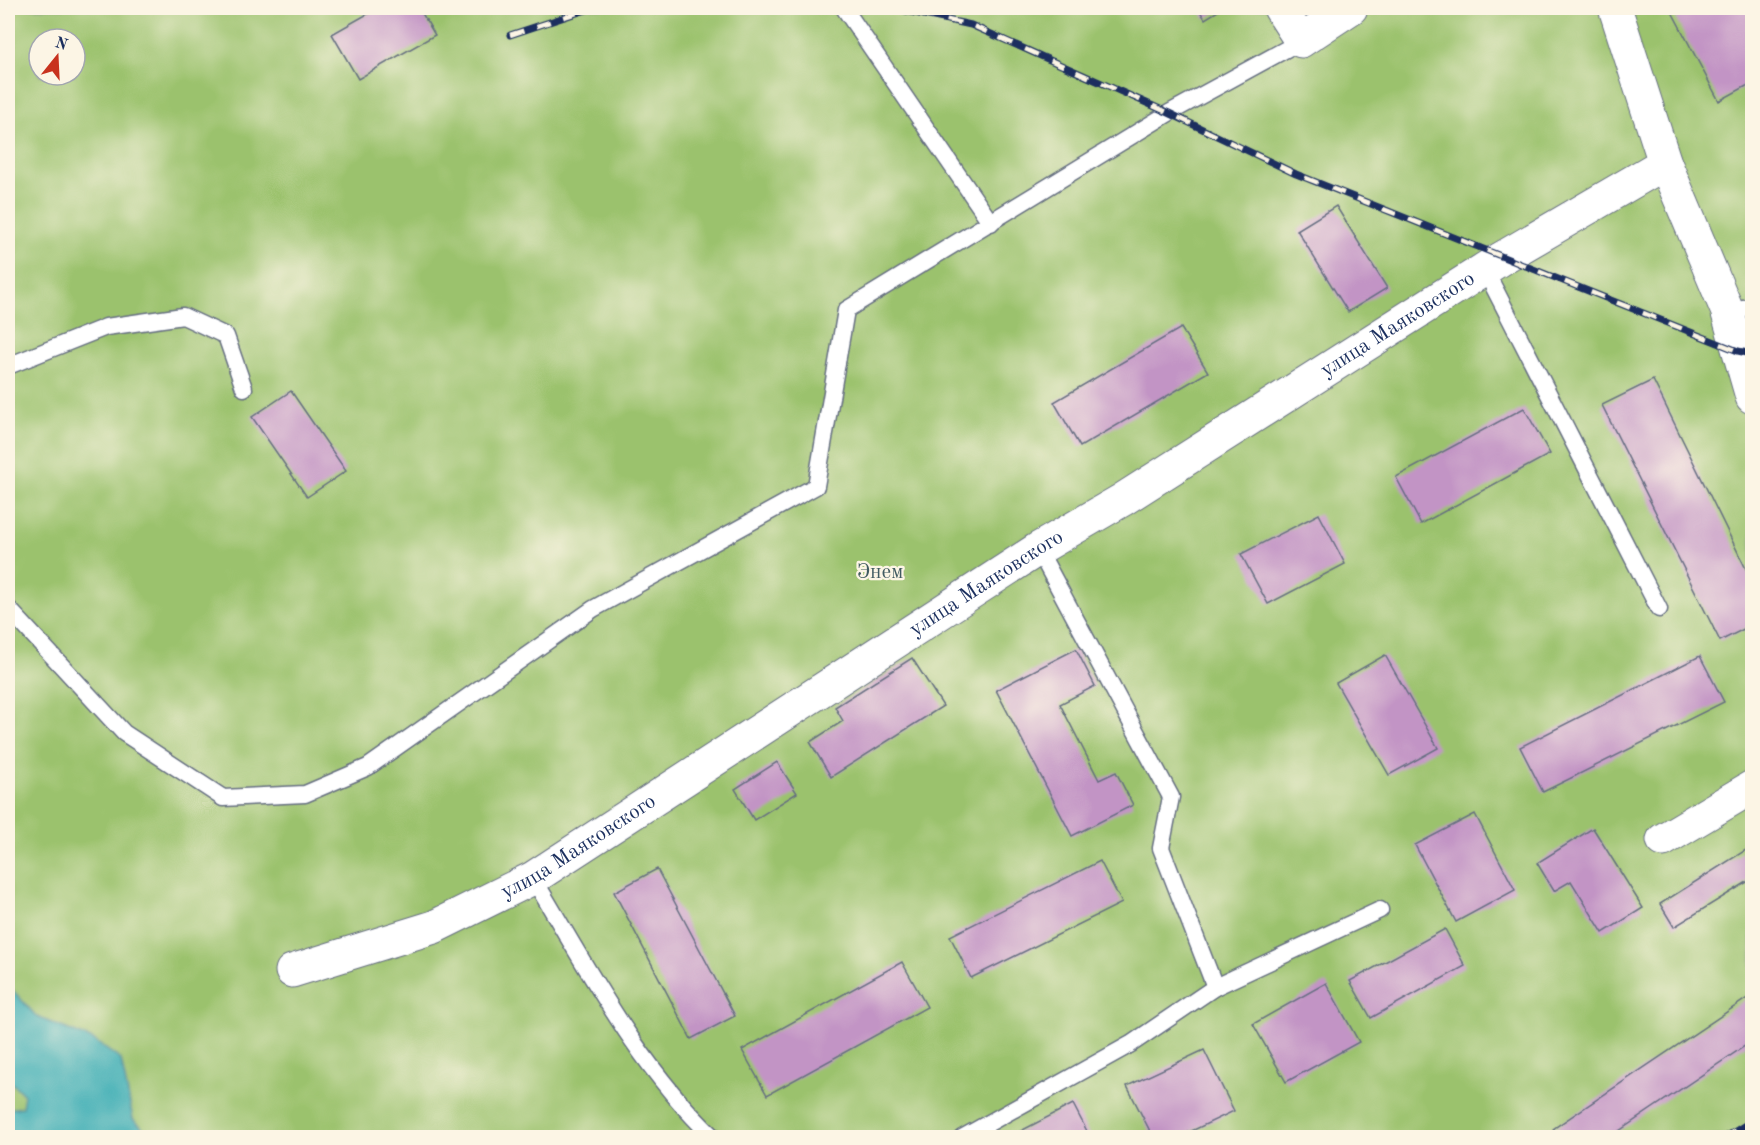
<svg xmlns="http://www.w3.org/2000/svg" width="1760" height="1145" viewBox="0 0 1760 1145" font-family="'Old Standard TT',serif">
<rect width="100%" height="100%" fill="#fcf5e5"/>
<filter id="ink" filterUnits="userSpaceOnUse"><feTurbulence type="fractalNoise" baseFrequency=".0167" numOctaves="2"/><feDisplacementMap in="SourceGraphic" scale="12" xChannelSelector="R" yChannelSelector="G"/><feConvolveMatrix kernelMatrix="1 2 1 2 8 2 1 2 1" color-interpolation-filters="sRGB"/></filter>
<filter id="wash" filterUnits="userSpaceOnUse"><feTurbulence type="fractalNoise" baseFrequency=".008" numOctaves="4" result="noise"/><feDisplacementMap in="SourceGraphic" scale="24" xChannelSelector="R" yChannelSelector="G"/><feGaussianBlur stdDeviation="1.35" result="paint"/><feColorMatrix in="noise" values="0 0 0 0 0 0 0 0 0 0 0 0 0 0 0 0 0 1.4 0 .05"/><feComposite in="paint" operator="in"/></filter>
<g filter="url(#wash)">
<rect width="100%" height="100%" fill="#eee2c2"/>
<!-- green -->
<path fill="#9bc26d" stroke="#5b7866" stroke-width="1.5" fill-rule="evenodd" d="M8 8H1752V1137H8ZM39 39H75V75H39Z"/>
<!-- water -->
<path fill="#3fafb6" stroke="#2d6f8a" stroke-width="1.5" d="M8 985 37 1017 93 1040 121 1060 133 1119 145 1130 172 1137H8V1109L22 1107 24 1095 13 1084 8 1082Z"/>
<g id="blocks">
<!-- building -->
<g fill="#c294c5">
<path d="M378 8H419L435 35 358 79 332 34Z"/>
<path d="M1198 8H1223L1205 19Z"/>
<path d="M1670 8H1752V83L1719 101Z"/>
<path d="M1336 206 1387 288 1348 312 1297 230Z"/>
<path d="M1181 328 1208 372 1080 447 1054 402Z"/>
<path d="M1653 380 1752 581V625L1720 641 1602 405Z"/>
<path d="M291 391 346 471 307 497 252 417Z"/>
<path d="M1524 408 1550 454 1421 524 1396 477Z"/>
<path d="M1319 514 1345 564 1268 604 1241 554Z"/>
<path d="M1076 649 1095 686 1060 704 1099 780 1116 772 1133 805 1072 836 996 690Z"/>
<path d="M1385 655 1438 748 1389 775 1336 683Z"/>
<path d="M1700 656 1724 702 1543 792 1520 747Z"/>
<path d="M912 658 943 706 831 777 810 742 843 721 835 707Z"/>
<path d="M777 762 797 793 754 820 735 789Z"/>
<path d="M1475 814 1515 890 1456 922 1415 845Z"/>
<path d="M1593 828 1643 908 1603 933 1571 881 1554 891 1537 863Z"/>
<path d="M1752 846V879L1674 927 1660 904Z"/>
<path d="M1100 861 1122 903 971 978 950 936Z"/>
<path d="M657 869 735 1016 691 1039 614 892Z"/>
<path d="M1445 929 1465 966 1371 1018 1350 981Z"/>
<path d="M902 962 927 1007 767 1095 742 1050Z"/>
<path d="M1326 983 1359 1042 1286 1082 1253 1024Z"/>
<path d="M1752 995V1041L1610 1137H1559L1553 1129Z"/>
<path d="M1204 1050 1234 1111 1179 1137H1153L1127 1086Z"/>
<path d="M1073 1104 1090 1137H1009Z"/>
</g>
</g>
</g>
<g filter="url(#ink)">
<use href="#blocks" fill-opacity="0" stroke="#656e81" stroke-width="1.5"/>
<g fill="none" stroke-linecap="round" stroke-linejoin="round">
<!-- lane casing -->
<g stroke="#656e81" stroke-width="19">
<g id="lane">
<path d="M844 8 991 223"/>
<path d="M1485 270 1659 609"/>
<path d="M1727 310 1752 307"/>
<path d="M8 366 106 327 183 316 226 336 244 388"/>
<path d="M1038 549 1171 797 1161 848 1215 987"/>
<path d="M8 608 124 733 223 798 305 794 368 767 593 609 816 486 846 310 1169 113 1301 41"/>
<path d="M533 878C587 967 637 1065 714 1138"/>
<path d="M962 1138 1131 1044 1215 987 1380 910"/>
</g>
</g>
<!-- street casing -->
<g stroke="#656e81" stroke-width="35">
<g id="street">
<path d="M1280 8 1301 41 1351 8"/>
<path d="M1615 8 1665 163 1727 310 1752 397"/>
<path d="M1663 840 1752 787"/>
<path id="s1" d="M292 971 434 927 533 878 1038 549 1122 500 1502 258 1665 163"/>
</g>
</g>
<!-- lane -->
<use href="#lane" stroke="#fff" stroke-width="16"/>
<!-- street -->
<use href="#street" stroke="#fff" stroke-width="33"/>
<!-- rail casing -->
<g stroke="#1b2f5e" stroke-width="7">
<g id="rail">
<path d="M892 8 971 25 1169 113 1296 174 1738 351 1752 354"/>
<path d="M510 35 592 8"/>
<path d="M1724 1138 1752 1121"/>
</g>
</g>
<!-- rail -->
<use href="#rail" stroke="#fcf5e5" stroke-width="4.5" stroke-dasharray="14" stroke-linecap="butt"/>
</g>
</g>
<g text-anchor="middle" dominant-baseline="central" stroke-width="4.5" stroke-linejoin="round" paint-order="stroke">
<!-- street labels -->
<g font-size="21" fill="#1b2f5e" stroke="#fcf5e5">
<text stroke="none"><textPath href="#s1" startOffset="1286">улица Маяковского</textPath></text>
<text stroke="none"><textPath href="#s1" startOffset="800">улица Маяковского</textPath></text>
<text stroke="none"><textPath href="#s1" startOffset="314">улица Маяковского</textPath></text>
</g>
<!-- park labels -->
<g font-size="21" fill="#415b62" stroke="#fcf5e5">
<text x="880" y="572">Энем</text>
</g>
</g>
<!-- margin -->
<rect width="1760" height="1145" fill="none" stroke="#fcf5e5" stroke-width="30"/>
<!-- north arrow -->
<g transform="translate(57 57) rotate(18)"><circle r="28" fill="#fcf5e5" stroke="#a2a6af" stroke-width="1.5"/>
<path d="M0-4.5L10 22L0 15L-10 22Z" fill="#c8321e"/>
<text y="-9" font-size="16" font-weight="bold" text-anchor="middle" fill="#1b2f5e">N</text>
</g>
</svg>
